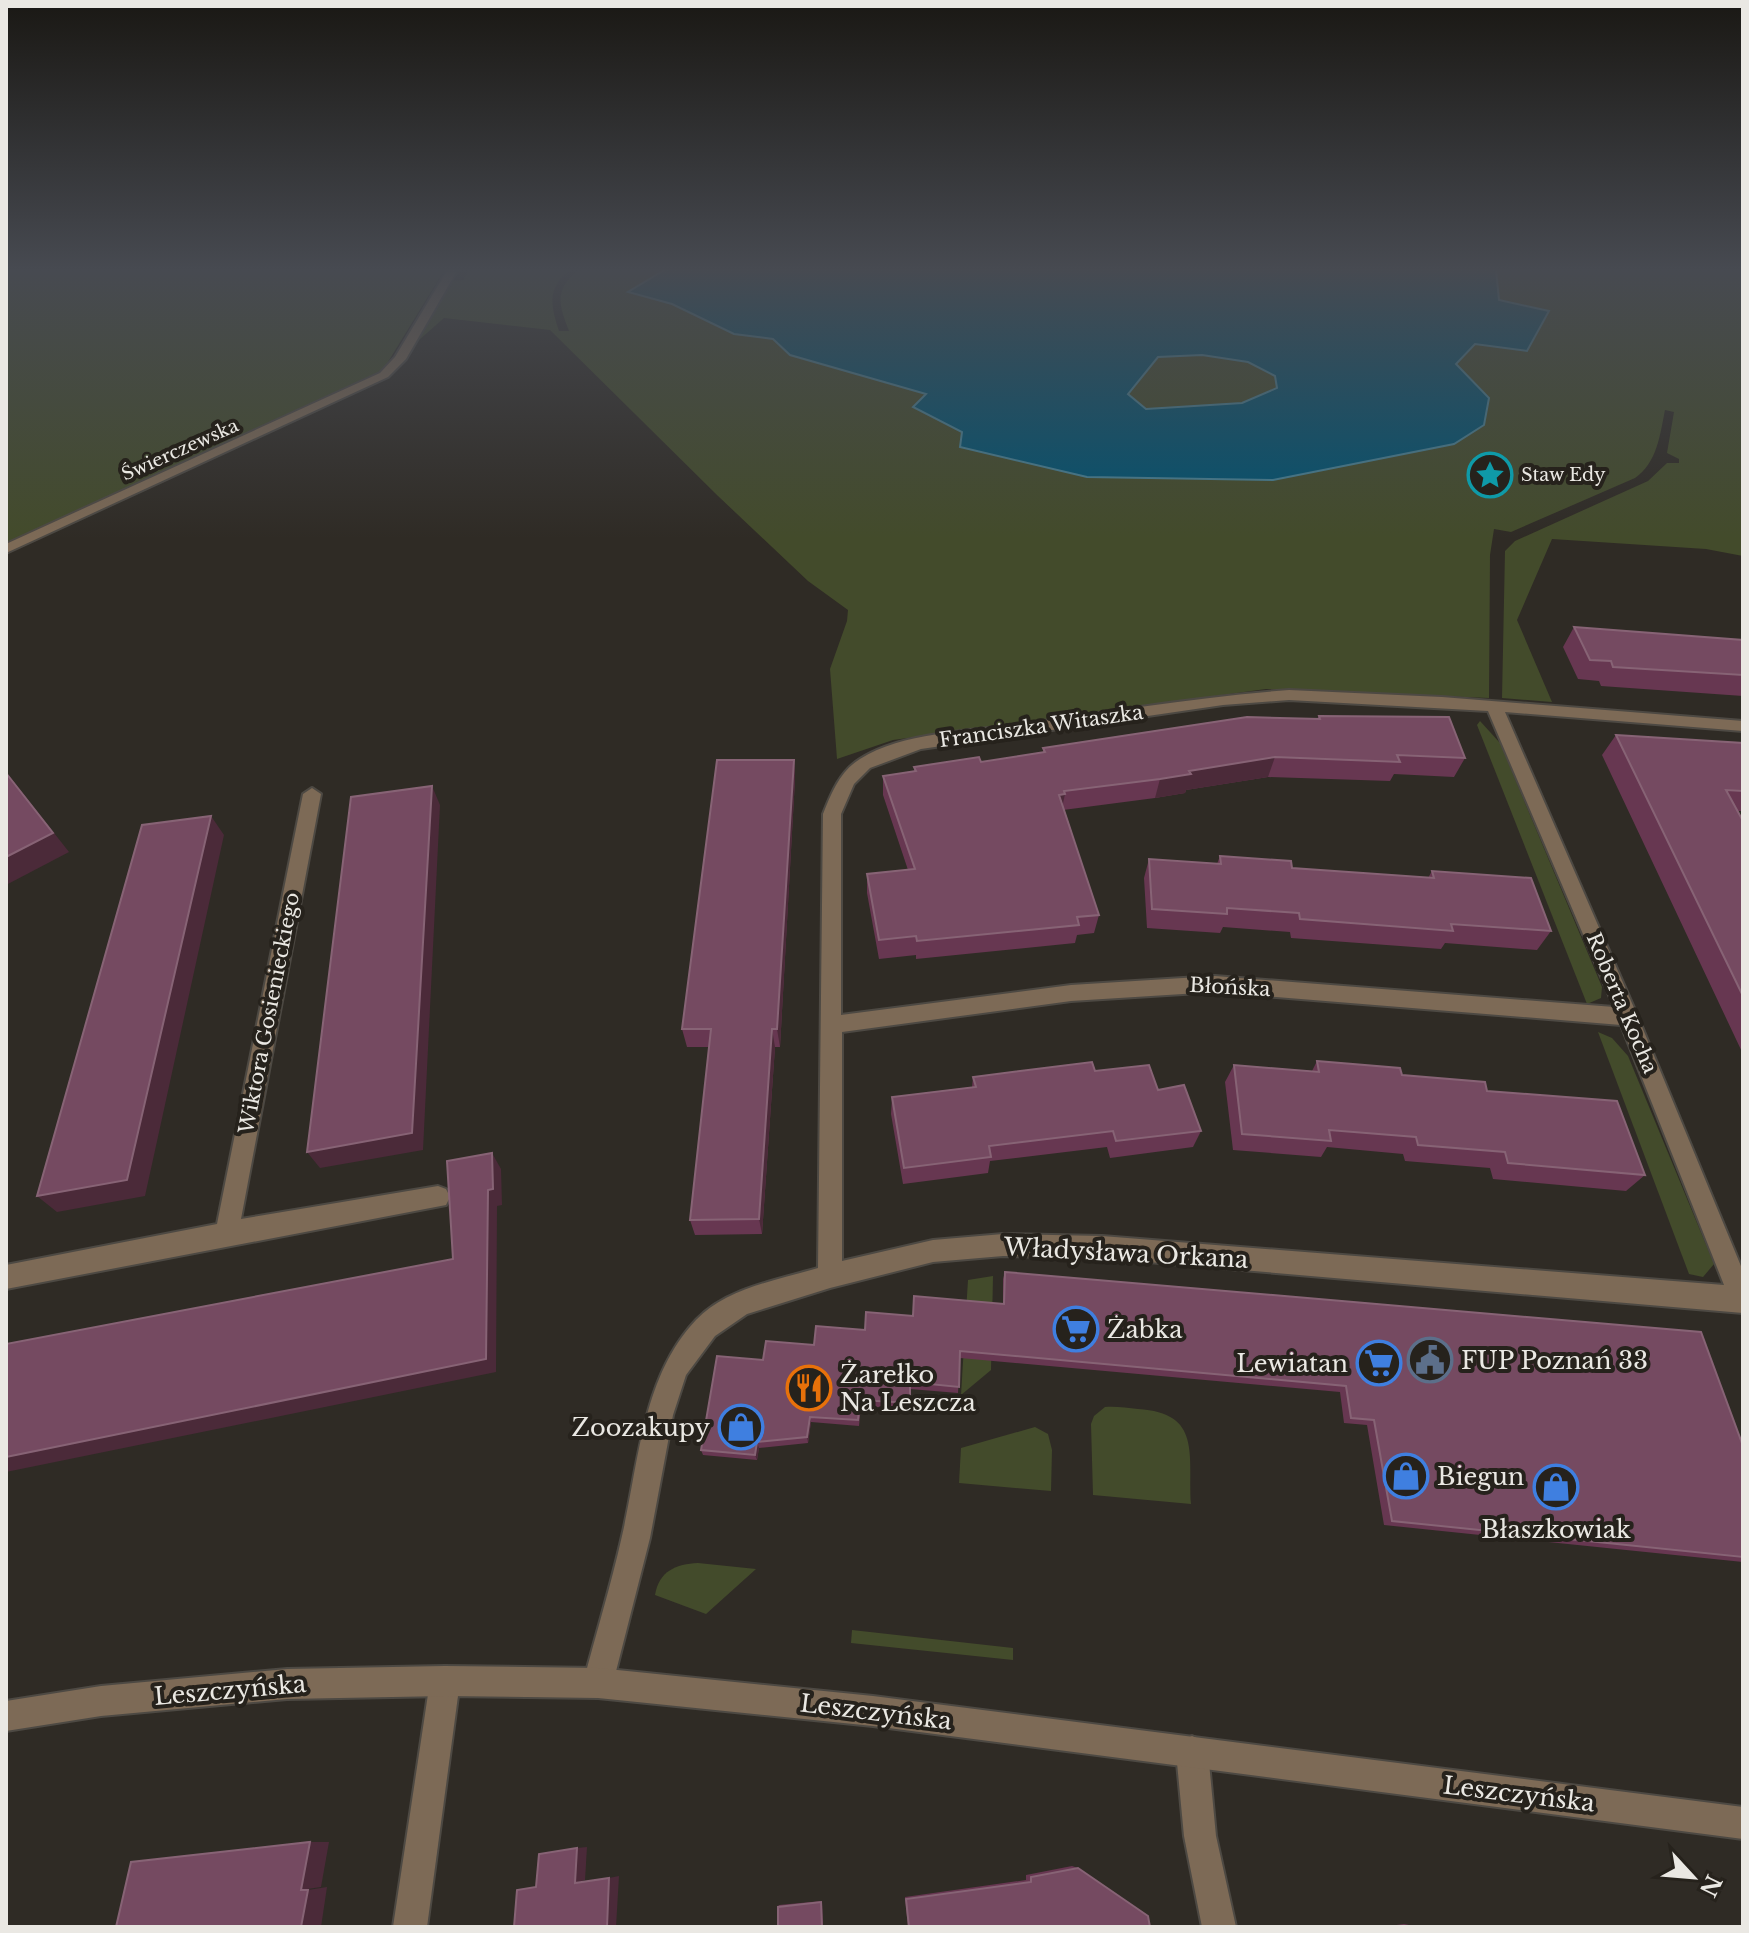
<svg xmlns="http://www.w3.org/2000/svg" width="1749" height="1933" viewBox="0 0 1749 1933" font-family="'Libre Baskerville',serif">
<rect width="100%" height="100%" fill="#2f2b25"/>
<!-- green -->
<g fill="#434b2b">
<path d="M6 269H445L383 370 6 543Z"/>
<path d="M470 269H572C547 286 550 304 559 331H569C558 303 554 289 580 269H1743V556L1706 549 1552 539 1517 620 1552 702 1502 698 1505 551 1515 541 1648 481 1667 463H1679V459L1667 453 1674 412 1665 410C1660 435 1657 463 1635 478L1511 532 1494 529 1490 555 1489 698 1266 689 893 740 837 759 830 669 847 621 848 610 808 581 718 496 550 330 444 318 419 340 452 281 463 280Z"/>
<path d="M1480 721 1500 743 1602 987 1601 998 1587 1004 1477 725Z"/>
<path d="M1598 1032 1612 1038 1628 1056 1714 1264 1703 1277 1689 1274Z"/>
<path d="M993 1276 991 1370 961 1395 968 1280Z"/>
<path d="M1105 1407C1116 1406 1127 1408 1138 1409 1202 1413 1188 1454 1191 1504L1093 1495 1091 1424 1094 1416Z"/>
<path d="M1035 1427 1048 1434 1052 1450 1051 1491 959 1483 961 1448Z"/>
<path d="M698 1563 756 1569 706 1614 655 1595C659 1571 676 1564 698 1563Z"/>
<path d="M852 1630 1013 1648V1660L851 1643Z"/>
</g>
<!-- water -->
<path fill="#005270" stroke="#467f92" stroke-width="2" fill-rule="evenodd" d="M666 269H1496L1499 300 1549 311 1527 351 1475 344 1456 364 1489 398 1484 425 1454 444 1273 480 1087 477 960 447 962 432 913 407 926 394 790 355 773 339 734 334 672 304 628 292ZM1202 355 1248 362 1275 376 1277 388 1242 403 1146 409 1128 394 1158 357Z"/>
<g fill="none" stroke-linecap="round" stroke-linejoin="round">
<!-- minor casing -->
<g stroke="#4d4943" stroke-width="4">
<g id="minor">
<path d="M448 269H458L406 359 388 377 6 553V544L380 373 395 357Z"/>
<path d="M1289 690 1442 697 1743 721V731L1505 712 1638 1017 1743 1271V1313L1102 1258 1003 1256 933 1262 830 1288 747 1314 715 1336 686 1375 673 1415 650 1538 613 1683 609 1694 598 1698 587 1694 583 1683C596 1634 611 1585 622 1536 639 1463 642 1377 696 1320 726 1288 778 1280 818 1268L823 814C831 794 840 771 860 759 903 732 966 732 1015 725 1106 712 1197 697 1289 690ZM1289 700 1488 711 1614 1007 1215 976 1071 985 841 1015V814L854 784 870 768 921 749 1223 705ZM1215 992 1621 1025 1724 1285 1102 1236 1003 1234 933 1240 842 1261V1032L1071 1001Z"/>
<path d="M312 788 321 794 241 1219 438 1186 446 1189 450 1197 446 1205 6 1289V1265L217 1224 303 794Z"/>
<path d="M445 1666 456 1670 460 1681 427 1927H393L430 1681 434 1670Z"/>
<path d="M1192 1736 1203 1741 1208 1752 1216 1836 1236 1927H1202L1184 1836 1176 1752 1181 1741Z"/>
</g>
</g>
<!-- tertiary casing -->
<g stroke="#4d4943" stroke-width="4">
<path id="tertiary" d="M445 1666 598 1668 873 1696 1743 1807V1839L873 1726 598 1698 445 1696 287 1699 101 1716 6 1731V1701L101 1686 287 1669Z"/>
</g>
<!-- minor -->
<use href="#minor" fill="#7d6a56" fill-rule="evenodd"/>
<!-- tertiary -->
<use href="#tertiary" fill="#7d6a56" fill-rule="evenodd"/>
</g>
<!-- wall -->
<g fill="#673751">
<path d="M1574 627 1743 640V696L1601 686 1599 681 1578 679 1563 647Z"/>
<path d="M1319 716 1465 758 1454 777 1394 774 1390 781 1268 777 1186 790 1185 793 1155 798 1063 810 1099 915 1094 933 1077 935 1075 943 916 959V955L879 959 867 893V874L908 870 883 795V776L914 772V767L981 762 1043 752V748L1317 719Z"/>
<path d="M1616 735 1743 743V811H1738L1743 821V1054L1602 755Z"/>
<path d="M794 760 795 779 780 1047H775L762 1234 695 1235 690 1220 709 1047H687L682 1029Z"/>
<path d="M1220 856 1292 868 1428 878 1432 871 1551 931 1537 950 1445 943 1441 949 1291 938 1290 932 1223 927 1220 933 1147 928 1144 878 1149 859 1217 864Z"/>
<path d="M1317 1061 1487 1091 1645 1175 1626 1191 1493 1179 1490 1168 1405 1161 1403 1154 1327 1147 1321 1157 1233 1150 1225 1082 1234 1065 1312 1071Z"/>
<path d="M1095 1071 1158 1090 1201 1131 1193 1147 1110 1158 1107 1147 990 1161 988 1173 903 1184 891 1114 892 1097 972 1087 973 1077Z"/>
<path d="M1005 1272 1743 1446V1562L1384 1525 1367 1425 1344 1423 1340 1392 960 1358 958 1393 910 1389 909 1409 861 1406 859 1426 811 1422 808 1443 759 1448 757 1460 703 1455 701 1450 763 1360 913 1316 1003 1304V1279Z"/>
<path d="M1072 1866 1078 1868 1150 1927H908L905 1897 1026 1880V1875Z"/>
<path d="M822 1901 823 1927H778V1907L779 1905Z"/>
<path d="M1404 1924 1419 1927H1381Z"/>
</g>
<!-- shaded-wall -->
<g fill="#4b2a39">
<path d="M1275 757 1268 777 1186 790 1185 793 1155 798 1160 779 1189 771Z"/>
<path d="M794 760 795 779 780 1047 777 1029Z"/>
<path d="M6 772 69 852 6 885Z"/>
<path d="M432 786 440 805 423 1150 320 1168 307 1152Z"/>
<path d="M1065 794 1061 813 1059 795Z"/>
<path d="M211 816 224 835 145 1196 57 1212 37 1196Z"/>
<path d="M772 1029 775 1047 762 1234 759 1219Z"/>
<path d="M492 1153 501 1169 502 1205 497 1206 496 1372 6 1472V1457L486 1359 488 1190Z"/>
<path d="M810 1417 811 1422 808 1443 807 1437Z"/>
<path d="M757 1442 759 1448 757 1460 755 1455Z"/>
<path d="M310 1842H329L321 1887 301 1890Z"/>
<path d="M587 1847 585 1880 575 1883 577 1848Z"/>
<path d="M619 1876 616 1927H607L609 1878Z"/>
<path d="M327 1887 321 1927H301L308 1890Z"/>
</g>
<!-- building -->
<g fill="#754a61" stroke="#876375" stroke-width="2">
<path d="M1574 627 1743 640V675L1613 667 1611 661 1590 660Z"/>
<path d="M1319 716 1449 717 1465 758 1397 755 1400 762 1275 757 1189 771 1191 774 1160 779 1064 791 1065 794 1059 795 1099 915 1077 917 1079 925 917 941 916 936 879 940 867 874 915 869 883 776 916 771 914 767 979 757 981 762 1045 752 1043 748 1247 717 1320 719Z"/>
<path d="M1616 735 1743 743V791L1726 790 1743 821V996Z"/>
<path d="M717 760H794L777 1029H772L759 1219 690 1220 711 1029H682Z"/>
<path d="M6 773 53 833 6 857Z"/>
<path d="M432 786 412 1133 307 1152 351 797Z"/>
<path d="M211 816 127 1180 37 1196 142 825Z"/>
<path d="M1220 856 1291 861 1292 868 1434 878 1432 871 1531 878 1551 931 1451 924 1453 931 1300 919 1299 913 1227 908V914L1152 909 1149 859 1221 864Z"/>
<path d="M1317 1061 1400 1068 1402 1075 1485 1082 1487 1091 1617 1101 1645 1175 1508 1163 1505 1152 1418 1145 1416 1137 1329 1130 1331 1141 1242 1134 1234 1065 1319 1072Z"/>
<path d="M1092 1062 1095 1071 1149 1065 1158 1090 1184 1085 1201 1131 1116 1141 1113 1131 989 1146 991 1157 904 1168 892 1097 976 1087 973 1077Z"/>
<path d="M492 1153 493 1189 488 1190 486 1359 6 1457V1344L453 1259 447 1161Z"/>
<path d="M1005 1272 1701 1332 1743 1446V1557L1392 1521 1374 1420 1351 1418 1346 1386 960 1351 959 1387 910 1382V1403L860 1400 858 1420 810 1417 807 1437 757 1442 755 1455 701 1450 717 1356 763 1360 766 1341 814 1345 816 1326 865 1330 866 1312 913 1316 914 1296 1004 1304Z"/>
<path d="M310 1842 301 1890H308L301 1927H116L131 1862Z"/>
<path d="M577 1848 575 1883 609 1878 607 1927H514L517 1890 536 1887 539 1854Z"/>
<path d="M1078 1868 1148 1916 1150 1927H909L906 1899 1031 1882V1877Z"/>
<path d="M821 1902 822 1927H778V1907Z"/>
</g>
<!-- sky -->
<linearGradient id="sky" x2="0" y2="1"><stop stop-color="#1a1814"/><stop offset="0.5" stop-color="#474a51"/><stop offset="1" stop-color="#474a51" stop-opacity="0"/></linearGradient>
<rect width="1749" height="539" fill="url(#sky)"/>
<!-- icons -->
<defs>
<g id="sight-ring" transform="scale(2.3)"><circle r="9.5" fill="#26221c" stroke="#0f9aa8" stroke-width="1.5"/><path d="M0-6L1.8-2.2L6-1.7L2.9 1.2L3.7 5.4L0 3.3L-3.7 5.4L-2.9 1.2L-6-1.7L-1.8-2.2Z" fill="#0f9aa8"/></g>
<g id="supermarket-ring" transform="scale(2.3)"><circle r="9.5" fill="#26221c" stroke="#3f7fe0" stroke-width="1.5"/><path d="M-6-5.5h2.5l.6 2H6L4.5 2H-2.5L-4.4-4H-6ZM-1.5 3.2a1.3 1.3 0 1 0 .1 0ZM3 3.2a1.3 1.3 0 1 0 .1 0Z" fill="#3f7fe0"/></g>
<g id="civic-ring" transform="scale(2.3)"><circle r="9.5" fill="#26221c" stroke="#5c6f8a" stroke-width="1.5"/><path d="M-.6-6.5H3V-4.5H.6V-3L4-1V1h2V6H-6V1h2V-1L-.6-3ZM-1.2 2.5V6h2.4V2.5Z" fill="#5c6f8a"/></g>
<g id="restaurant-ring" transform="scale(2.3)"><circle r="9.5" fill="#26221c" stroke="#e8710a" stroke-width="1.5"/><path d="M-5-6h1v4h1v-4h1v4h1v-4h1v5L-1.5 .5V6h-2V.5L-5-1ZM5-6V6H3V1.5H1.5Q1.5-4 5-6Z" fill="#e8710a"/></g>
<g id="shop-ring" transform="scale(2.3)"><circle r="9.5" fill="#26221c" stroke="#3f7fe0" stroke-width="1.5"/><path d="M-5-2.5h2.3a2.7 3.5 0 0 1 5.4 0H5L5.5 6h-11ZM-1.5-2.5h3a1.5 2.3 0 0 0-3 0Z" fill="#3f7fe0"/></g>
</defs>
<g fill-rule="evenodd">
<use href="#sight-ring" x="1490" y="475"/>
<use href="#supermarket-ring" x="1076" y="1329"/>
<use href="#civic-ring" x="1430" y="1360"/>
<use href="#supermarket-ring" x="1379" y="1363"/>
<use href="#restaurant-ring" x="809" y="1388"/>
<use href="#shop-ring" x="741" y="1427"/>
<use href="#shop-ring" x="1406" y="1476"/>
<use href="#shop-ring" x="1556" y="1487"/>
</g>
<g text-anchor="middle" dominant-baseline="central" stroke-width="8" stroke-linejoin="round" paint-order="stroke">
<!-- far-street labels -->
<g font-size="18" fill="#eae8e3" stroke="#26221c">
<text transform="translate(180 450) rotate(-24)">Świerczewska</text>
</g>
<!-- far-poi labels -->
<g font-size="18" fill="#eae8e3" stroke="#26221c" text-anchor="start">
<text x="1521" y="475">Staw Edy</text>
</g>
<!-- street labels -->
<g font-size="20" fill="#eae8e3" stroke="#26221c">
<text transform="translate(1041 726) rotate(-8)">Franciszka Witaszka</text>
<text transform="translate(1230 987) rotate(3)">Błońska</text>
<text transform="translate(1622 1003) rotate(67)">Roberta Kocha</text>
<text transform="translate(269 1013) rotate(-79)">Wiktora Gosienieckiego</text>
</g>
<!-- near-street labels -->
<g font-size="24" fill="#eae8e3" stroke="#26221c">
<text transform="translate(1126 1253) rotate(3)">Władysława Orkana</text>
<text transform="translate(230 1690) rotate(-5)">Leszczyńska</text>
<text transform="translate(876 1712) rotate(7)">Leszczyńska</text>
<text transform="translate(1519 1794) rotate(7)">Leszczyńska</text>
</g>
<!-- near-poi labels -->
<g font-size="24" fill="#eae8e3" stroke="#26221c" text-anchor="start">
<text x="1107" y="1329">Żabka</text>
<text x="1461" y="1360">FUP Poznań 33</text>
<text x="1348" y="1363" text-anchor="end">Lewiatan</text>
<text x="840" y="1374">Żarełko<tspan x="840" dy="28">Na Leszcza</tspan></text>
<text x="710" y="1427" text-anchor="end">Zoozakupy</text>
<text x="1437" y="1476">Biegun</text>
<text x="1556" y="1529" text-anchor="middle">Błaszkowiak</text>
</g>
</g>
<!-- border -->
<rect width="1749" height="1933" fill="none" stroke="#eae8e3" stroke-width="16"/>
<!-- north arrow -->
<g transform="translate(1693 1877) rotate(116)" stroke="#26221c" stroke-width="6" paint-order="stroke">
<path d="M0-6L14 30L0 20L-14 30Z" fill="#eae8e3"/>
<text y="-12" font-size="22" font-weight="bold" text-anchor="middle" fill="#eae8e3">N</text>
</g>
</svg>
